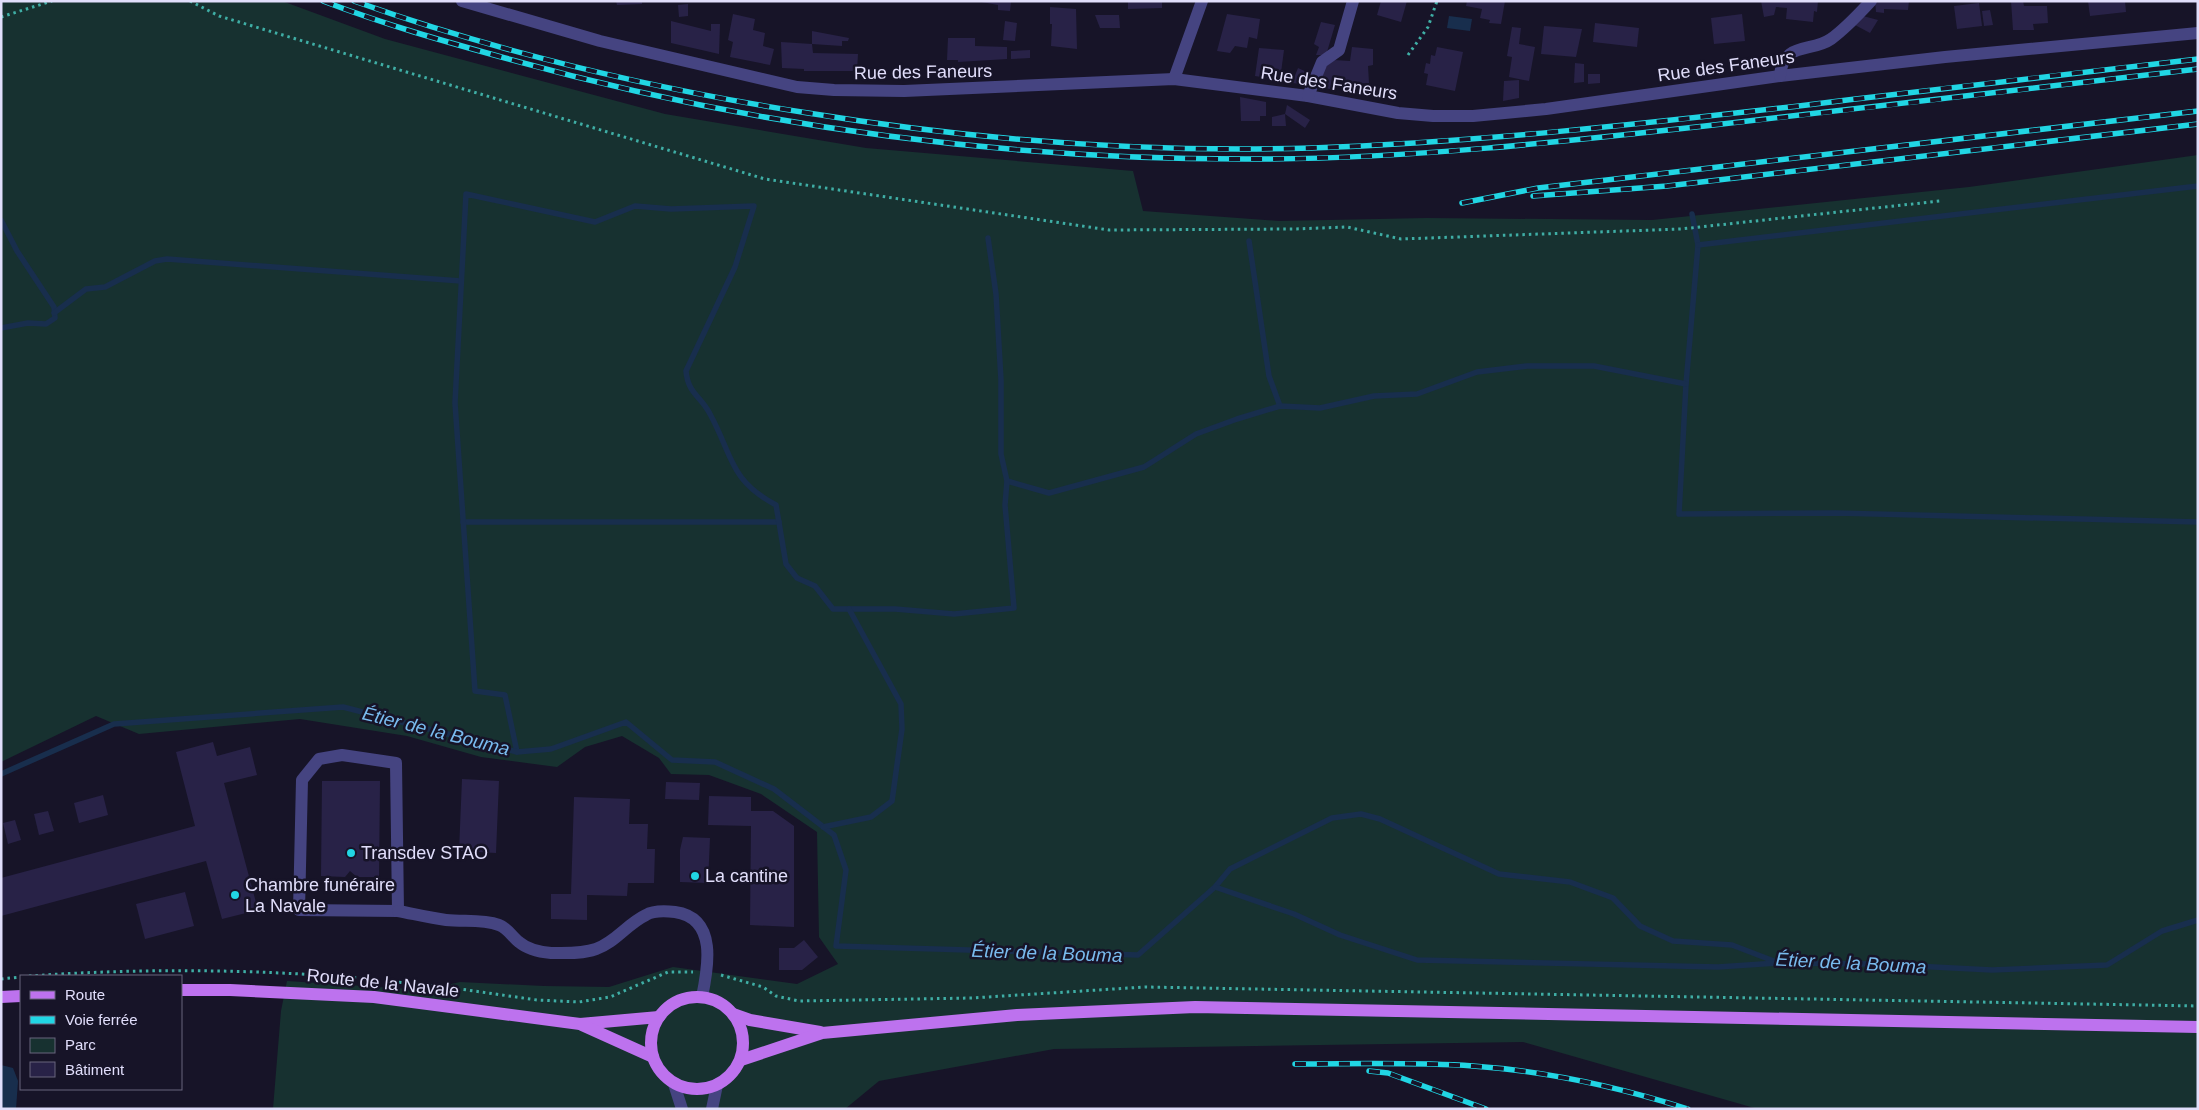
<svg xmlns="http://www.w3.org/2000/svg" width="2199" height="1110" viewBox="0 0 2199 1110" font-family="Helvetica,sans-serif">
<rect width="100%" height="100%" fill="#171428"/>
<!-- green -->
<path fill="#173130" d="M1 1H282L385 39 665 114 866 148 1133 171 1143 211 1279 221 1427 218 1652 220 1969 187 2198 155V1109H1758L1523 1042 1054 1049 879 1081 845 1109H273L281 1011 287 981 425 990 460 982 544 986 609 987 673 967 797 984 838 964 819 937 817 832 761 794 709 775 671 774 659 758 622 736 585 747 557 767 481 757 407 736 300 719 139 734 96 716 1 762Z"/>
<!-- water -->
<g fill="#182e4d">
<path d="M1449 16 1472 19 1470 31 1447 28Z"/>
<path d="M1 1065 13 1068 18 1081 16 1109H1Z"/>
</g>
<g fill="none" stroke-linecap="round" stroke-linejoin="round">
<!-- stream -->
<g stroke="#182e4d" stroke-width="5.5">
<path d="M1692 214 1698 245 1686 384 1679 514 1836 513 2198 522"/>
<path d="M1 220 17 251 54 307 55 318 46 324 28 323 1 328"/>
<path d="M1249 241 1269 376 1280 406"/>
<path d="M1698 245 2198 186"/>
<path d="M54 313 86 289 105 287 155 261 167 259 461 281"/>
<path d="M1007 481 1049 493 1144 467 1196 434 1237 419 1280 406 1320 408 1374 396 1417 394 1477 372 1527 366H1594L1686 384"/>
<path d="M463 522H779"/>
<path d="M517 752 505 695 475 691 455 403 466 194 595 222 635 206 671 209 754 206 735 267 686 371C688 394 701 396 710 414 733 456 729 480 776 505L786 564 797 578 815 586 833 609H895L954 614 1014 608 1005 505 1007 481 1001 454V380L996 294 988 238"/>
<path d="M1 774 114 724 343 707 517 752 551 749 626 722 672 760 715 762 774 789 834 835 846 870 836 946 1138 955 1215 887 1230 869 1332 818 1361 814 1380 819 1499 874 1570 882 1613 898 1640 926 1673 941 1732 945 1779 963 1876 964 1992 970 2107 965 2162 931 2198 920"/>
<path d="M823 827 871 817 892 801 902 729 901 704 849 609"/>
<path d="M1215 887 1294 914 1340 935 1417 960 1718 967 1777 963"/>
</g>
</g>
<!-- building -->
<g fill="#282247">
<path d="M616 1H642V4L617 5Z"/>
<path d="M976 1H1011L1010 11 998 10V5Z"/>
<path d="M1128 1H1162V8L1128 9Z"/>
<path d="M1381 1H1407L1401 22 1377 15Z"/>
<path d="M1467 1H1505L1501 24 1489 23 1490 20 1480 18 1482 9 1466 6Z"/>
<path d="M1761 1H1818L1817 12 1814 11 1813 22 1786 19 1787 8 1776 7 1774 15 1764 17Z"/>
<path d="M1875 1H1909L1908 10 1884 9V13L1876 12Z"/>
<path d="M2011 1H2023L2024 6H2047L2048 23 2033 24 2034 30H2013Z"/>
<path d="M2088 1H2125L2126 12 2090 16Z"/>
<path d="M1979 3 1982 26 1957 29 1954 6Z"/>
<path d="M688 4V16L679 17 678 5Z"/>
<path d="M1050 7 1076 9 1077 49 1051 46 1052 24H1050Z"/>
<path d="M1990 10 1993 25 1984 26 1982 11Z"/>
<path d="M733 14 755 19 753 30 765 33 763 46 774 49 770 65 730 57 733 42 728 40Z"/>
<path d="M1227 14 1260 19 1257 39 1249 37 1247 48 1235 46 1230 53 1217 51Z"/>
<path d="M1742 14 1745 41 1714 44 1711 18Z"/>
<path d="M1095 15H1119L1120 28H1100Z"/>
<path d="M1863 16 1878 20 1870 33 1855 25Z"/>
<path d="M671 21 711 31V24H720L719 54 671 43Z"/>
<path d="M1005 21 1017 23 1015 41 1003 40Z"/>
<path d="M1321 22 1335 25 1327 52 1324 55H1316L1319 47 1314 44Z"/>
<path d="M1595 23 1639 28 1637 47 1593 42Z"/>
<path d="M1544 26 1582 29 1576 57 1541 54Z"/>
<path d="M1512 27 1521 28 1519 44 1535 47 1529 81 1509 77 1512 57 1507 56Z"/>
<path d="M812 31 849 38 848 41H842V46L812 44Z"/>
<path d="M948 38H975V46L1007 47V59L958 62V60H947Z"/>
<path d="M781 42 812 44 813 53 858 54 857 71H804V69L782 68Z"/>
<path d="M1352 47 1373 49V65L1368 66 1369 83 1333 85 1330 89 1316 86 1324 68 1334 60 1350 61Z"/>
<path d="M1437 47 1463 52 1455 91 1426 85 1428 74 1424 73 1426 63 1430 64 1431 55 1435 56Z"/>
<path d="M1259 48 1284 50 1280 80 1255 76Z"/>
<path d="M1030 50V58L1011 59V51Z"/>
<path d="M1575 63 1584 64V82L1574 83Z"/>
<path d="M1298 68 1309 73 1302 84 1292 83Z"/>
<path d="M1588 74H1600V83L1588 84Z"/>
<path d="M1519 80V98L1503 101 1504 81Z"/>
<path d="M1240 97 1266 102V116H1260V121H1241Z"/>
<path d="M1287 105 1310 120 1305 128 1285 114Z"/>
<path d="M1285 114 1286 126H1272V117Z"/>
<path d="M213 742 217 756 250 747 257 775 224 783 258 910 222 919 206 861 1 916V878L195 826 176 752Z"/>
<path d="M462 779 499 781 496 853 459 851Z"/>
<path d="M322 781H380L379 877H357L350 871 345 877 321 876Z"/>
<path d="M666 782 700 783 699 800 665 799Z"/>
<path d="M103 795 108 815 79 823 74 803Z"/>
<path d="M709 796 751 797V811H773L794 826V927L750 925 751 826 708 825Z"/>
<path d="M574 797 630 799 629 824H648L647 849H655L654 883H628L627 896 587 895V920L551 919V894H571Z"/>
<path d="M48 811 54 831 39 835 34 814Z"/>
<path d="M15 820 21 840 8 844 3 823Z"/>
<path d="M683 837 710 838 708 883 680 882V850Z"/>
<path d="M185 892 194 926 145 939 136 904Z"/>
<path d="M804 940 818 957 802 970H779V948H794Z"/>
</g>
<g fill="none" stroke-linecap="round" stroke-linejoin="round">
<!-- path -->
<g stroke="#3faea5" stroke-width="3" stroke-dasharray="2.5 4" stroke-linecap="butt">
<path d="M190 1 219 16 765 179 1109 230 1293 229 1347 227 1401 239 1681 229 1940 201"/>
<path d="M1 17 52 1"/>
<path d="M1408 55 1428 27 1437 1"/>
<path d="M721 975 763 987 776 996 799 1001 972 998 1145 987 2198 1006"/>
<path d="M29 976C143 968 256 969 370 979"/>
<path d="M1 979 21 977"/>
<path d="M386 981 446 987 537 1000 579 1002 610 997 668 972H693"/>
</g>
<!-- minor -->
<g stroke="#454481" stroke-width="12">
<path d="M462 1 600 41 797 87 834 90 904 91 1174 79 1308 96 1398 113 1433 116H1473L1546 109 1780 76 1945 57 2198 33"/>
<path d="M1780 76C1783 41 1811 53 1831 39 1845 29 1859 14 1871 1"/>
<path d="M1174 79 1202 1"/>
<path d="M1308 96 1322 62 1339 50 1353 1"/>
<path d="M342 755 396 763 398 911 299 910 302 780 319 759Z"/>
<path d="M398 911C414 914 430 918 446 920 464 922 482 919 499 925 508 928 512 937 519 942 527 949 540 952 551 953 566 953 582 954 596 949 616 942 627 924 646 915 654 910 666 911 675 912 718 918 708 968 702 997"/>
<path d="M674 1084 682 1109"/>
<path d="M712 1109 717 1085"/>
</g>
<!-- major -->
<g stroke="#bd72ee" stroke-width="12">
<path d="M181 990H230L374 997 580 1024 659 1017"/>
<circle cx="697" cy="1043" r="46"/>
<path d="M1 997 21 996"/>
<path d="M733 1014 750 1020 820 1032"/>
<path d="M582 1025 653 1057"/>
<path d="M741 1060 822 1033 1017 1015 1195 1007 2198 1027"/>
</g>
<!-- rail casing -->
<g stroke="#21d6e4" stroke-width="5.5">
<g id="rail">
<path d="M323 1C383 24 443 41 505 58 752 127 1011 161 1268 159 1414 158 1560 142 1705 126 1870 108 2034 88 2198 69"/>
<path d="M354 1C501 53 654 89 808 113 975 140 1143 153 1312 148 1478 142 1642 124 1807 105 1937 89 2067 74 2198 59"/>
<path d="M1533 196 1667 186 2198 124"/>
<path d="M1462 203 1538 188 2198 111"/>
<path d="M1295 1064C1354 1064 1414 1062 1473 1066 1545 1071 1619 1087 1688 1109"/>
<path d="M1369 1071 1388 1073 1486 1109"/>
</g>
</g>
<!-- rail -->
<use href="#rail" stroke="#171428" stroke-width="4" stroke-dasharray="11" stroke-linecap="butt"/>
</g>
<!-- markers -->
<g fill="#21d6e4" stroke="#171428" stroke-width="2">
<circle cx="351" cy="853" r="5"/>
<circle cx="695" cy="876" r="5"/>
<circle cx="235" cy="895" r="5"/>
</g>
<g text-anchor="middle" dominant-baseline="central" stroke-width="5" stroke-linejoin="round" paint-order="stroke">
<!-- street labels -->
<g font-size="18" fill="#e1defb" stroke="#171428">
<text transform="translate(1726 66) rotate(-8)">Rue des Faneurs</text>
<text transform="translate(923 72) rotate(-1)">Rue des Faneurs</text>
<text transform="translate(1329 83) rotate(9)">Rue des Faneurs</text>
<text transform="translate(383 983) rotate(6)">Route de la Navale</text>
</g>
<!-- poi labels -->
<g font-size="18" fill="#e1defb" stroke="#171428" text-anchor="start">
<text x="361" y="853">Transdev STAO</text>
<text x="705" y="876">La cantine</text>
<text x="245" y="885">Chambre funéraire<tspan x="245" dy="21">La Navale</tspan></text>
</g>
<!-- water labels -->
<g font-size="19" font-style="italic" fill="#79bbef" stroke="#171428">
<text transform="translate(436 731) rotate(14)">Étier de la Bouma</text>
<text transform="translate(1047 953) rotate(2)">Étier de la Bouma</text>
<text transform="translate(1851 963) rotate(3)">Étier de la Bouma</text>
</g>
</g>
<!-- border -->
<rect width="2199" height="1110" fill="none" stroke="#e1defb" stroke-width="5"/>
<!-- legend -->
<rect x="20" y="975" width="162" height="115" fill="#171428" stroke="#68657c"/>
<rect x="30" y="991" width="25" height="8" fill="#bd72ee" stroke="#68657c"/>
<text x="65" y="1000" font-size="15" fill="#e1defb">Route</text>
<rect x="30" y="1016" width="25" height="8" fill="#21d6e4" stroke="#68657c"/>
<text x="65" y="1025" font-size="15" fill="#e1defb">Voie ferrée</text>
<rect x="30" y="1038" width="25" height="15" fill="#173130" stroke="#68657c"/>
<text x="65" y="1050" font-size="15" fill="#e1defb">Parc</text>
<rect x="30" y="1062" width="25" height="15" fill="#282247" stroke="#68657c"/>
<text x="65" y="1075" font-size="15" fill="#e1defb">Bâtiment</text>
</svg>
